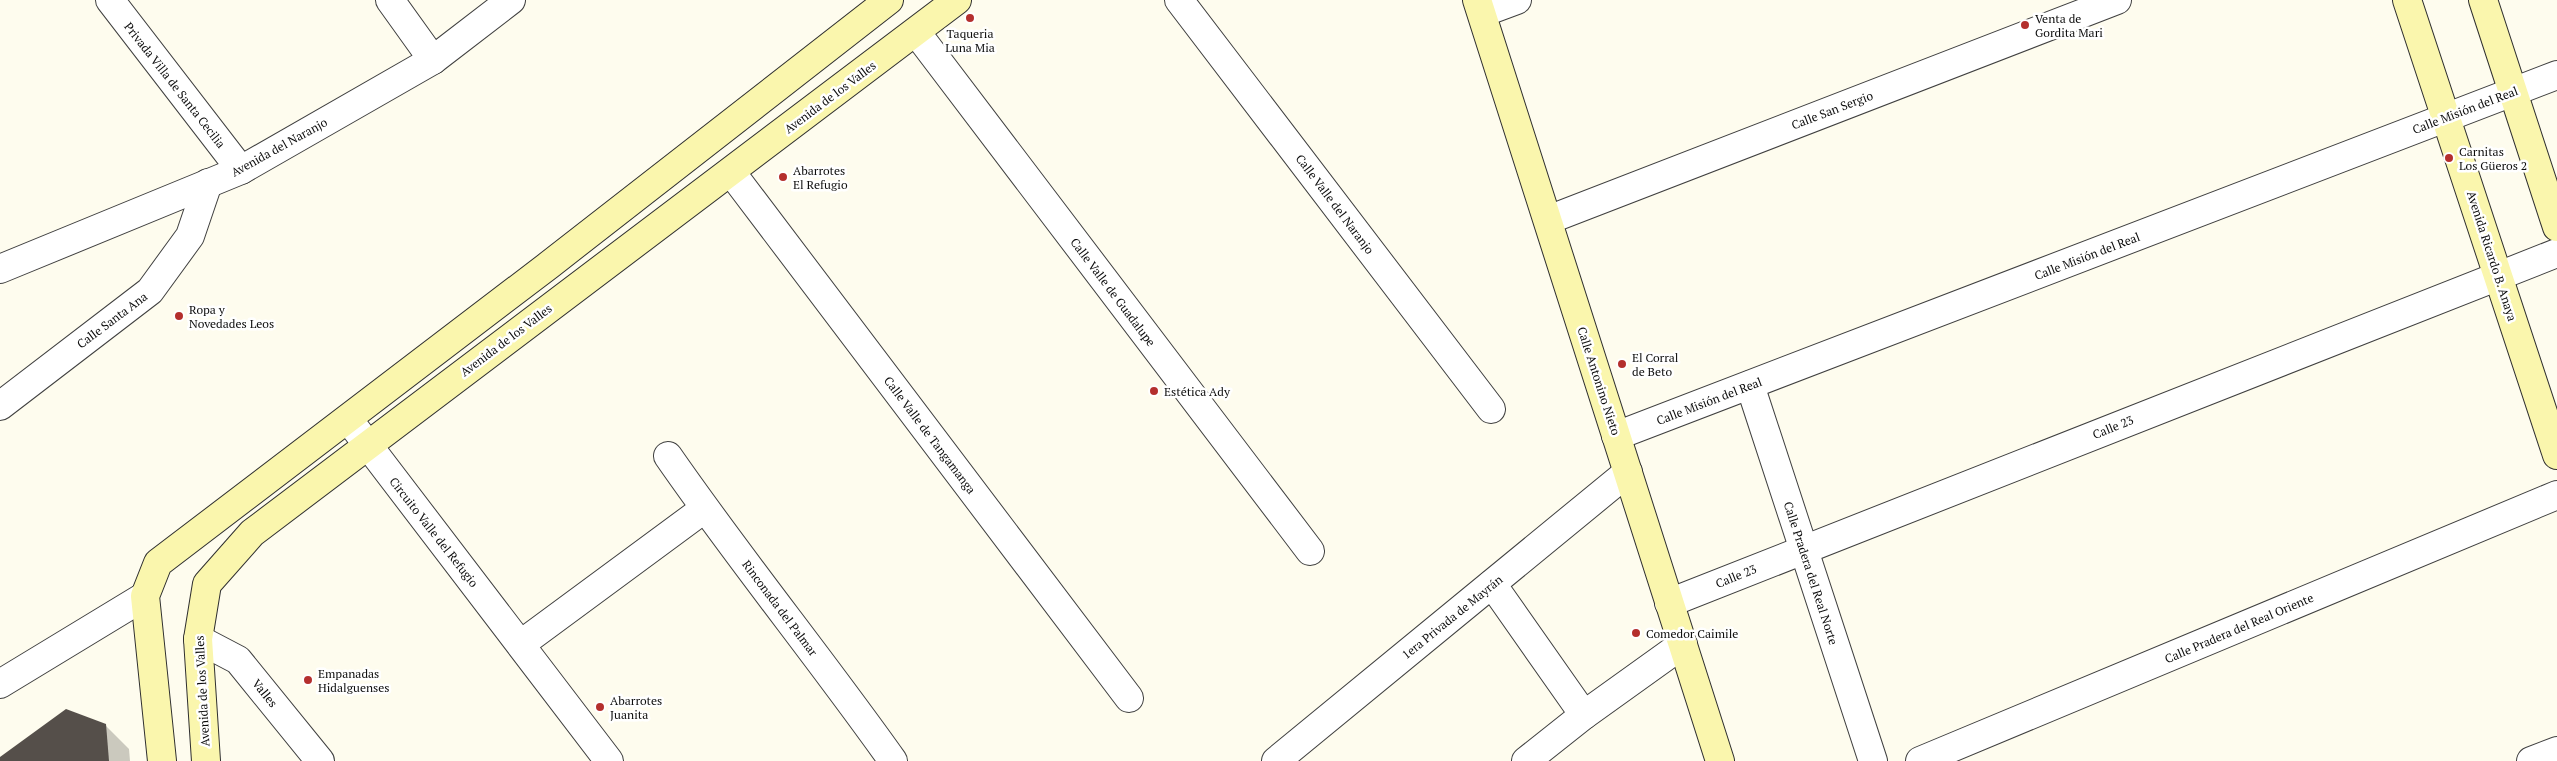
<svg xmlns="http://www.w3.org/2000/svg" width="2557" height="761" viewBox="0 0 2557 761" font-family="'PT Serif',serif">
<rect width="100%" height="100%" fill="#fefcee"/>
<!-- shadow -->
<path fill="#0003" d="M105 725 129 749 130 761H0V758Z"/>
<!-- building -->
<path fill="#554f4a" d="M66 709 106 724 109 761H0V757Z"/>
<g fill="none" stroke-linecap="round" stroke-linejoin="round">
<!-- street casing -->
<g stroke="#404040" stroke-width="30">
<g id="street">
<path d="M110 0 241 170"/>
<path d="M390 0 433 60"/>
<path d="M1179 0 1491 409"/>
<path d="M1482 13 1517 0"/>
<path d="M916 32 1310 551"/>
<path d="M731 172 1129 698"/>
<path d="M1548 220 2117 0"/>
<path d="M0 269 241 170 433 60 511 0"/>
<path d="M1750 385 1873 761"/>
<path d="M0 406 150 291 190 236 208 183"/>
<path d="M348 419 609 761"/>
<path d="M1616 436 2557 75"/>
<path d="M668 456C740 560 820 658 893 761"/>
<path d="M1492 584 1584 715"/>
<path d="M1669 603 2557 253"/>
<path d="M198 639 238 660 320 761"/>
<path d="M521 644 704 509"/>
<path d="M0 684 145 596"/>
<path d="M1276 761 1628 472"/>
<path d="M1526 761 1584 715 1683 644"/>
<path d="M1920 761 2557 495"/>
<path d="M2531 761 2557 751"/>
</g>
</g>
<!-- secondary casing -->
<g stroke="#2f2f2f" stroke-width="30">
<g id="secondary">
<path d="M1477 0 1720 761"/>
<path d="M2407 0 2557 455"/>
<path d="M2483 0 2557 227"/>
<path d="M162 761 145 596 158 563 549 265 889 0"/>
<path d="M206 761 198 639 207 584 252 533 957 0"/>
</g>
</g>
<!-- street -->
<use href="#street" stroke="#fff" stroke-width="28"/>
<!-- secondary -->
<use href="#secondary" stroke="#faf6ad" stroke-width="28"/>
</g>
<!-- markers -->
<g fill="#b42f2d" stroke="#fff" stroke-width="2">
<circle cx="970" cy="18" r="5"/>
<circle cx="2025" cy="25" r="5"/>
<circle cx="2449" cy="158" r="5"/>
<circle cx="783" cy="177" r="5"/>
<circle cx="179" cy="316" r="5"/>
<circle cx="1622" cy="364" r="5"/>
<circle cx="1154" cy="391" r="5"/>
<circle cx="1636" cy="633" r="5"/>
<circle cx="308" cy="680" r="5"/>
<circle cx="600" cy="707" r="5"/>
</g>
<g text-anchor="middle" dominant-baseline="central" stroke-width="5" stroke-linejoin="round" paint-order="stroke">
<!-- poi labels -->
<g font-size="12" fill="#0d0d0d" stroke="#fff" text-anchor="start">
<text x="2035" y="18">Venta de<tspan x="2035" dy="14">Gordita Mari</tspan></text>
<text x="970" y="33" text-anchor="middle">Taqueria<tspan x="970" dy="14">Luna Mia</tspan></text>
<text x="2459" y="151">Carnitas<tspan x="2459" dy="14">Los Güeros 2</tspan></text>
<text x="793" y="170">Abarrotes<tspan x="793" dy="14">El Refugio</tspan></text>
<text x="189" y="309">Ropa y<tspan x="189" dy="14">Novedades Leos</tspan></text>
<text x="1632" y="357">El Corral<tspan x="1632" dy="14">de Beto</tspan></text>
<text x="1164" y="391">Estética Ady</text>
<text x="1646" y="633">Comedor Caimile</text>
<text x="318" y="673">Empanadas<tspan x="318" dy="14">Hidalguenses</tspan></text>
<text x="610" y="700">Abarrotes<tspan x="610" dy="14">Juanita</tspan></text>
</g>
<!-- street labels -->
<g font-size="12" fill="#0d0d0d" stroke="#fff">
<text transform="translate(175 85) rotate(52)">Privada Villa de Santa Cecilia</text>
<text transform="translate(830 97) rotate(-37)">Avenida de los Valles</text>
<text transform="translate(1832 110) rotate(-21)">Calle San Sergio</text>
<text transform="translate(2465 110) rotate(-21)">Calle Misión del Real</text>
<text transform="translate(279 147) rotate(-29)">Avenida del Naranjo</text>
<text transform="translate(1335 204) rotate(53)">Calle Valle del Naranjo</text>
<text transform="translate(2087 256) rotate(-21)">Calle Misión del Real</text>
<text transform="translate(2492 256) rotate(72)">Avenida Ricardo B. Anaya</text>
<text transform="translate(1113 292) rotate(53)">Calle Valle de Guadalupe</text>
<text transform="translate(112 320) rotate(-37)">Calle Santa Ana</text>
<text transform="translate(506 340) rotate(-37)">Avenida de los Valles</text>
<text transform="translate(1599 381) rotate(72)">Calle Antonino Nieto</text>
<text transform="translate(1709 401) rotate(-21)">Calle Misión del Real</text>
<text transform="translate(2113 427) rotate(-22)">Calle 23</text>
<text transform="translate(930 435) rotate(53)">Calle Valle de Tangamanga</text>
<text transform="translate(434 532) rotate(52)">Circuito Valle del Refugio</text>
<text transform="translate(1811 573) rotate(72)">Calle Pradera del Real Norte</text>
<text transform="translate(1736 576) rotate(-22)">Calle 23</text>
<text transform="translate(780 608) rotate(53)">Rinconada del Palmar</text>
<text transform="translate(1452 617) rotate(-39)">1era Privada de Mayrán</text>
<text transform="translate(2239 628) rotate(-23)">Calle Pradera del Real Oriente</text>
<text transform="translate(202 691) rotate(-93)">Avenida de los Valles</text>
<text transform="translate(265 693) rotate(51)">Valles</text>
</g>
</g>
</svg>
